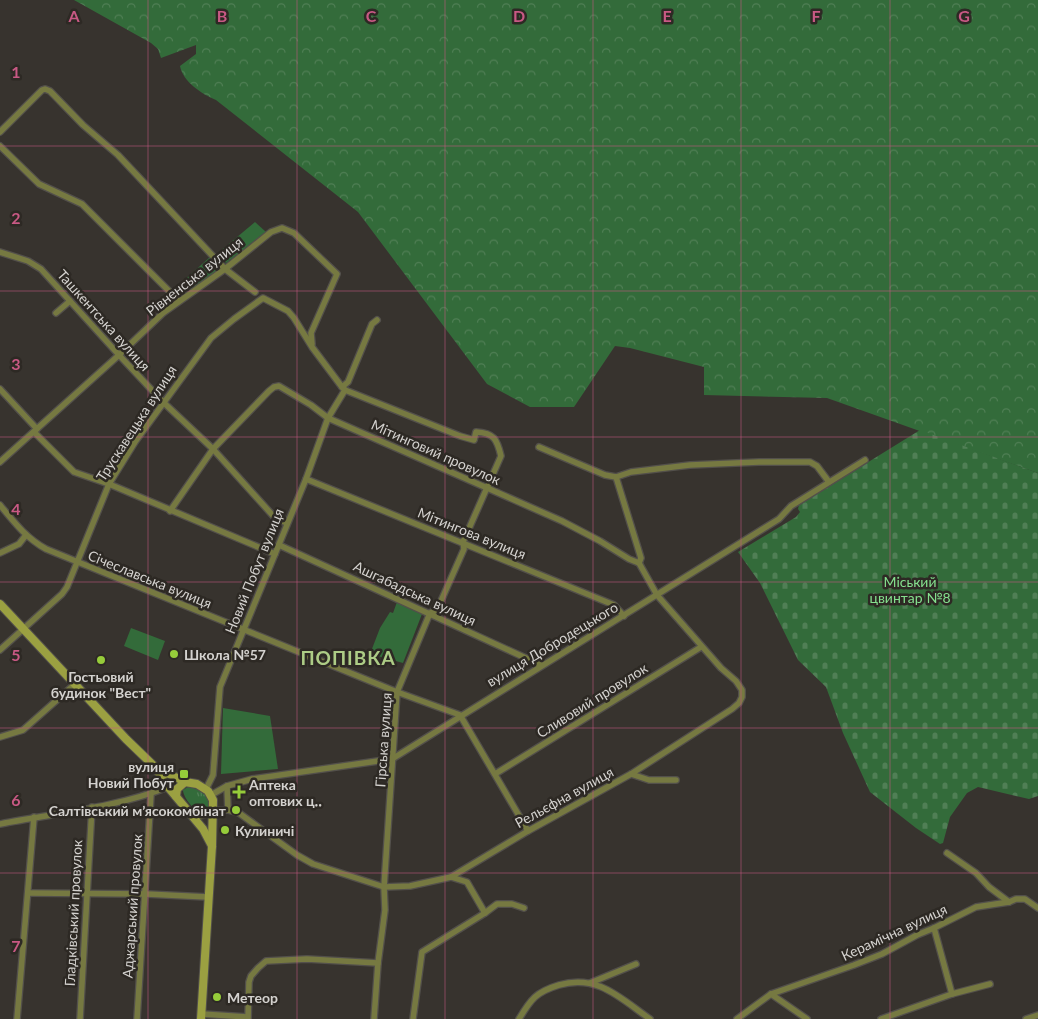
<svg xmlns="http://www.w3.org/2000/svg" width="1038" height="1019" viewBox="0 0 1038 1019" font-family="Lato,sans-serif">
<defs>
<pattern id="grass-tufts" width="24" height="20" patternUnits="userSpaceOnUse" patternTransform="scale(1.25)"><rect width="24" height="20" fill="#336b3a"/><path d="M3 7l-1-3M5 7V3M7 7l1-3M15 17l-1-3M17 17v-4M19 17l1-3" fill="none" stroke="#507f55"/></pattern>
<pattern id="forest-crowns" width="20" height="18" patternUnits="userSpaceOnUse" patternTransform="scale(1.25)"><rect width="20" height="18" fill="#336b3a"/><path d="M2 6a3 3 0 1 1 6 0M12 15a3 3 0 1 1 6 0" fill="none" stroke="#507f55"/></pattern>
<pattern id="cemetery-stones" width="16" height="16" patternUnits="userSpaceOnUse" patternTransform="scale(1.25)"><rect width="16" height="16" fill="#336b3a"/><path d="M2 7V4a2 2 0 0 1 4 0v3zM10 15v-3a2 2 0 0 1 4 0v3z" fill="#507f55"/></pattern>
</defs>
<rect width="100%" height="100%" fill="#37332e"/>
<!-- grass -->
<path fill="url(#grass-tufts)" d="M188 787C200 788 215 797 207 810 205 810 201 812 199 811 192 809 183 796 183 790Z"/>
<!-- forest -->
<path fill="url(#forest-crowns)" d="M74 0H1038V473L827 398 704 395V367L630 348 615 346 574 407H530L487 384 358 212 216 100C202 94 183 82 180 66L196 54V45L161 58 158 49 151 43Z"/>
<!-- cemetery -->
<path fill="url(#cemetery-stones)" d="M920 430 1038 473V796L1029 799 978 787 967 793 950 817 943 843 940 844 916 828 870 792 843 733 826 687 798 660 760 583 738 552 796 517 800 512 798 509 799 505Z"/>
<!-- green -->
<g fill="#336b3a">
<path d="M255 222 266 232 226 263 218 253Z"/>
<path d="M210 257 221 269 179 298 173 290Z"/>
<path d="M397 602 420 612 422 614 403 663 370 654 380 628 390 612 393 613Z"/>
<path d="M131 628 165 641 158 660 124 646Z"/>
<path d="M223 708 270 716 278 769 221 774Z"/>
</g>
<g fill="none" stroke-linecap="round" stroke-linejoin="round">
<!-- street casing -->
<g stroke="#53504b" stroke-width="8">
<g id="street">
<path d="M0 132 42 90 45 89 50 91 83 125 118 155 225 269 255 292"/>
<path d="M0 146 39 184 82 204 179 301"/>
<path d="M0 252 28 261 41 269 119 355 163 402 213 449 276 519 287 523"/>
<path d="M56 313 70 301"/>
<path d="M0 389 37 429"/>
<path d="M345 390 460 436 474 440 476 432C494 433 497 439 501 456L463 542 464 549 437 610 430 613 397 692 384 887 385 910 378 963 374 1019"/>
<path d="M34 432 74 472 109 484 275 554"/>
<path d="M539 447 605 475 616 477 631 472 690 465 759 462H810L817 466 829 482"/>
<path d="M0 462 119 355 163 313 225 269 271 232 282 228 294 233 337 274 311 333 312 344"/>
<path d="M616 477 641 558 639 563"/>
<path d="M306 479 614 605 624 616"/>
<path d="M0 505C14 522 26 538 46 549L397 692 460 715 528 831"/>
<path d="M170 511 213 449 269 391 274 387 279 386 311 405 328 418 562 521 600 541 629 559 639 563 657 595 721 668 736 681 742 690V697L739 703 732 709 631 774 528 831 451 877 410 886 384 887 313 864 297 855 239 813 228 810H213"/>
<path d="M279 545 541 665"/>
<path d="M0 553 19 544 26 535"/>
<path d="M0 650 62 594 67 587 109 484 135 442 211 338 234 319 263 298 288 311 294 318 312 347 342 387"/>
<path d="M0 737 23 730 75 684"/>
<path d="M495 774 701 647"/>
<path d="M631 774 649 780H676"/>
<path d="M227 786 228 810"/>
<path d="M206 789 213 775 220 687 306 479 328 418 345 390 342 387 348 382 372 324 377 320"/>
<path d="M211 795 227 786 252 779 392 759 779 519 791 506 865 460"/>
<path d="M0 824C56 813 115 808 168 787"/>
<path d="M947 853 976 873 989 887 1009 902"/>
<path d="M451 877 467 882 485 913"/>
<path d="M28 893 146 894 208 897"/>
<path d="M934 928 952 994"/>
<path d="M590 983 636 964"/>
<path d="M771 994 807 1019"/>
<path d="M202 1014 247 1017"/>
<path d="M17 1019 34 817"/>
<path d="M80 1019 92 807"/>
<path d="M137 1019 151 794"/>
<path d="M248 1019 249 982 251 976 258 968 266 961 307 959 378 963"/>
<path d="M413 1019 422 952 485 913 497 904H512L524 908"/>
<path d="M519 1019C531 999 536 992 559 985 598 974 620 998 650 1019"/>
<path d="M737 1019 771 994 854 965 882 954 917 935 934 928 976 907 1009 902 1016 899H1025L1038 908"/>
<path d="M881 1019 952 994 990 984"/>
<path d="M1026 1019 1038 1015"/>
</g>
</g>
<!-- secondary casing -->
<g stroke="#53504b" stroke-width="10">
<g id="secondary">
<path d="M0 604 126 739 155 767 168 787 203 829 212 846"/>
<path d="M157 768 185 782 197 784 208 791 213 800 212 846 201 1019"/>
<path d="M176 796 177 789 185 782"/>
<path d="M192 814C200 815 205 815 213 810"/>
</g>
</g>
<!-- street -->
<use href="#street" stroke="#767941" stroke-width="5.5"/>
<!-- secondary -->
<use href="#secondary" stroke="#9ba041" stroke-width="8"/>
</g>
<!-- grid -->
<path fill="none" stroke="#c85984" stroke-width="1" stroke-opacity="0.55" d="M148 0V1019M297 0V1019M445 0V1019M593 0V1019M741 0V1019M890 0V1019M0 146H1038M0 291H1038M0 437H1038M0 582H1038M0 728H1038M0 873H1038"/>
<!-- markers -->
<g fill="#96cc3a" stroke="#2d2924" stroke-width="2">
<circle cx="174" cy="654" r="5"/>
<circle cx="101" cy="660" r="5"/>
<rect x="179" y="769" width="10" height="10" rx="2.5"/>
<path d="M236.5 784.5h5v5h5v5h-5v5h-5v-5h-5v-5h5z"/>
<circle cx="236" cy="810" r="5"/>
<circle cx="225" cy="830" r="5"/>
<circle cx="217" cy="997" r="5"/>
</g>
<g text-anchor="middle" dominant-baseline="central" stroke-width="5" stroke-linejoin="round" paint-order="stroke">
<!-- street labels -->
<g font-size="14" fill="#d4d2cf" stroke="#2d2924">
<text transform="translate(194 276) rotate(-38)">Рівненська вулиця</text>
<text transform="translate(104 320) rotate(48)">Ташкентська вулиця</text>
<text transform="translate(136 423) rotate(-57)">Трускавецька вулиця</text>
<text transform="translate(436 452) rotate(24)">Мітинговий провулок</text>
<text transform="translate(472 533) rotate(22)">Мітингова вулиця</text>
<text transform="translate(254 571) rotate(-68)">Новий Побут вулиця</text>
<text transform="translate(150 579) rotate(22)">Січеславська вулиця</text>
<text transform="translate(415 593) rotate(25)">Ашгабадська вулиця</text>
<text transform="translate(552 644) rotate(-31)">вулиця Добродецького</text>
<text transform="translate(592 700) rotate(-32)">Сливовий провулок</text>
<text transform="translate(383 740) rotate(-86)">Гірська вулиця</text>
<text transform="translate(564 797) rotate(-29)">Рельєфна вулиця</text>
<text transform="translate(132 906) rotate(-86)">Аджарський провулок</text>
<text transform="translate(73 913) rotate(-87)">Гладківський провулок</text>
<text transform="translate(894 932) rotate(-25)">Керамічна вулиця</text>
</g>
<!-- park labels -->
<g font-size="14" fill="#85e08e" stroke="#2d2924">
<text x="910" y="581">Міський<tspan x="910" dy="16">цвинтар №8</tspan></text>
</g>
<!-- poi labels -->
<g font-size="14" font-weight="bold" fill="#d4d2cf" stroke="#2d2924" text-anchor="start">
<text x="184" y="654">Школа №57</text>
<text x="101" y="676" text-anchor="middle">Гостьовий<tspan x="101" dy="16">будинок "Вест"</tspan></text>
<text x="174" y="766" text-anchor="end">вулиця<tspan x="174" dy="16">Новий Побут</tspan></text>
<text x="249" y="784">Аптека<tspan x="249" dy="16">оптових ц‥</tspan></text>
<text x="226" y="810" text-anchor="end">Салтівський м’ясокомбінат</text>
<text x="235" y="830">Кулиничі</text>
<text x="227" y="997">Метеор</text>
</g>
<!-- district labels -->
<g font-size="19" font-weight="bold" letter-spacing="1" fill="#adcc86" stroke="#2d2924">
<text x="348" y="657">ПОПІВКА</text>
</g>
</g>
<g font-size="16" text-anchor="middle" font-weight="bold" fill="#c85984" stroke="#2d2924" stroke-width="5" stroke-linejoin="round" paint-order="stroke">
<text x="74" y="22">A</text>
<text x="222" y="22">B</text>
<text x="371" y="22">C</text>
<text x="519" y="22">D</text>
<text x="667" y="22">E</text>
<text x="816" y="22">F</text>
<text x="964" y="22">G</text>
<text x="16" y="78">1</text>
<text x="16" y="224">2</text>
<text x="16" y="370">3</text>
<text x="16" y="515">4</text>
<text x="16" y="661">5</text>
<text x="16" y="806">6</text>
<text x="16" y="952">7</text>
</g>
</svg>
